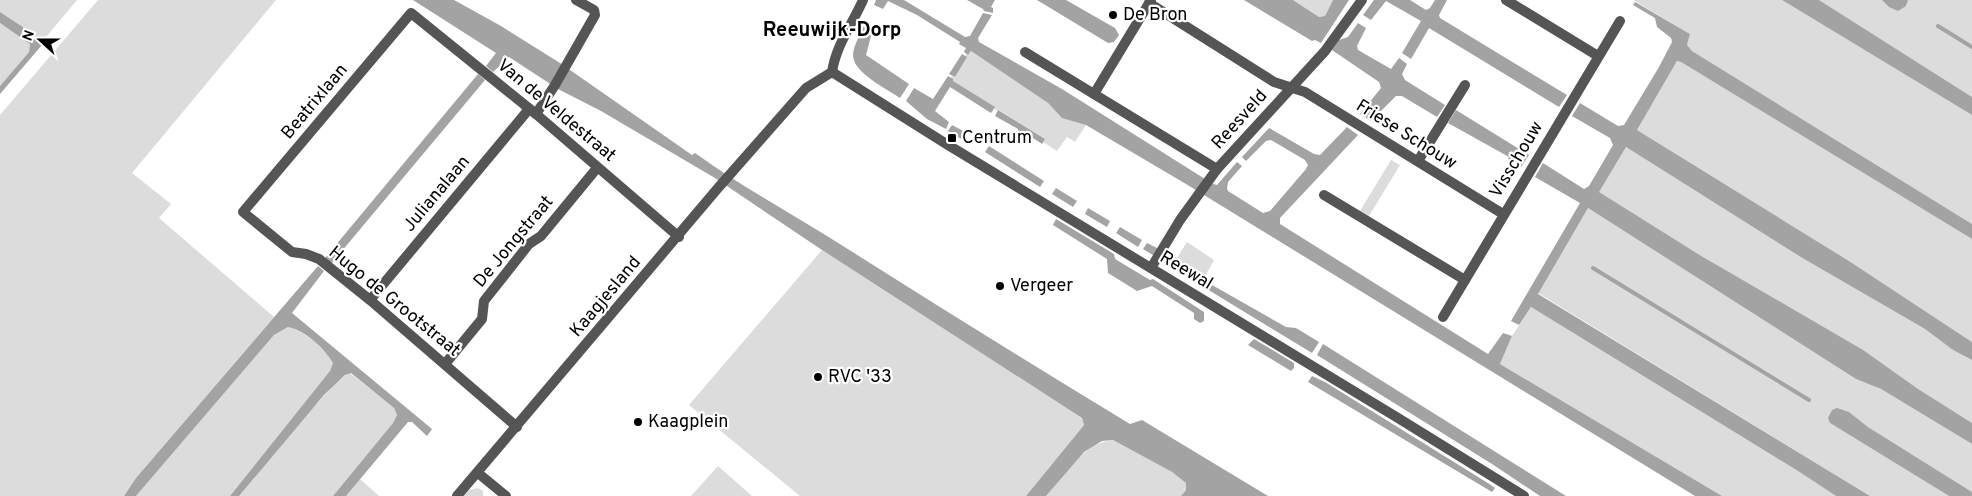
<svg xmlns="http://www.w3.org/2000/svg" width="1972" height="496" viewBox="0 0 1972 496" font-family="Overpass,sans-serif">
<rect width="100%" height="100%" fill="#fff"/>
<!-- green -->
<g fill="#dcdcdc">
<path d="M0 0H77L41 43 35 35 0 12Z"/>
<path d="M98 0H276L132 173 171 204 159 218 274 317 136 478 124 496H0V115Z"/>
<path d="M1293 0H1333L1325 16 1319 17Z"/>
<path d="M1633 0H1782L1972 115V224L1692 51 1687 45 1690 34Z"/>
<path d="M1819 0H1882L1906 6 1908 0H1972V97Z"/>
<path d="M0 23 30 44 29 52 0 86Z"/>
<path d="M971 51 1048 103 1062 117 1086 125 1075 142 1067 137 1057 151 1043 142 1045 139 999 110 998 111 994 109V107L952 81 951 77 952 76 955 77 966 57 965 56 966 54 968 55Z"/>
<path d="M1677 61 1681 62 1972 239V342L1849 261 1637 130Z"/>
<path d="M1626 147 1804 259 1925 329 1953 350 1972 360V423L1598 192Z"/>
<path d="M1391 160 1400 165 1369 216 1360 211Z"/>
<path d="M1588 208 1856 379 1881 389 1972 444V492L1868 427 1849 412 1833 410 1829 418 1830 423 1949 496H1870L1538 293Z"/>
<path d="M1187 242 1214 260 1203 280 1178 263 1177 258Z"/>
<path d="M822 250 1082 418 1084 425 1026 496H800L689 405Z"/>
<path d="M1531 307 1798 471 1836 496H1722L1500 364 1512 336Z"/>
<path d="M288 327C306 332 324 348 333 363L330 372 230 496H136L274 335Z"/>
<path d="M350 373 394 408 397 415 393 423 333 496H239C255 477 335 377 350 373Z"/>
<path d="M1113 440 1172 472 1186 483V490L1181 496H1046C1064 474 1083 443 1113 440Z"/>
<path d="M718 466 752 496H691Z"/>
<path d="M360 479 379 496H346Z"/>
<path d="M478 488 483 491V496H464L469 490Z"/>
</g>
<!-- water -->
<g fill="#a3a3a3">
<path d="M413 0H454L501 26 560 63 692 155 695 153C742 187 794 215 843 246 938 306 1034 366 1130 424L1142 420 1268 496H1181L1186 490V483L1172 472 1113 440 1102 441 1084 452 1046 496H1026L1084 425 1082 418 822 250 715 178 601 111 558 89 509 57 493 72 486 66 496 53Z"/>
<path d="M876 0H904L965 37 970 36 983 13 992 15 978 38 979 42 1062 89 1213 184 1217 185 1237 162 1242 166 1228 182 1227 188 1228 191 1263 213 1270 211 1306 169 1308 165 1305 160 1271 140 1266 141 1246 161 1242 157 1269 128 1314 154 1320 155 1347 127 1358 135 1280 218V224L1488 354 1503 333 1512 336 1500 364 1722 496H1695L1186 184 1086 125 1062 118 1048 103 971 51 968 55 964 52 966 48 959 44 960 42 917 15 888 1 883 9 874 5Z"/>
<path d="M967 0H995L991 7 993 8V13L984 11 983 9Z"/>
<path d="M1037 0H1066L1115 28 1119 35 1114 42 1108 43Z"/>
<path d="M1244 0H1293L1319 17 1325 16 1333 0H1349L1321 43 1315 40 1312 41Z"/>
<path d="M1374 0H1410L1426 10 1430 8 1435 0H1447L1439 15 1440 18 1567 95 1559 107 1429 28 1411 59 1402 53 1421 21 1386 1 1371 20 1363 15Z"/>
<path d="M1782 0H1819L1972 97V115Z"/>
<path d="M1882 0H1908L1906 6 1898 11 1889 7Z"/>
<path d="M1635 2 1690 34 1687 45 1692 51 1972 224V239L1681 62 1677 61 1637 130 1849 261 1972 342V360L1953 350 1925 329 1804 259 1626 147 1599 192 1703 257 1863 350 1918 389 1972 423V444L1881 389 1856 379 1588 208 1538 294 1870 496H1836L1798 471 1531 307 1519 325 1511 321 1580 203 1535 177 1543 163 1584 189 1589 186 1613 145 1610 138 1572 116 1580 103 1618 126 1624 125 1659 67 1672 42 1671 38 1657 27 1655 18 1633 5Z"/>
<path d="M0 12 35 35 42 45 0 94V86L29 52 30 44 0 23Z"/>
<path d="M1358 23 1366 28 1357 46 1358 50 1391 69 1399 58 1407 64 1402 74 1405 80 1445 105 1437 117 1402 96H1396L1371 121 1360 114 1381 88 1379 82 1332 50 1339 40 1348 37Z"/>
<path d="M864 26 869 28 868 30 871 36 866 55 909 84 900 98C887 89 854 73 853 56 853 46 860 35 864 26Z"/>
<path d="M962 54 967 57 955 77 949 74Z"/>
<path d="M478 74 485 80 331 264 325 258Z"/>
<path d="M948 76 953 79V81L995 107 991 113 950 87 935 111 949 122 946 129 927 119 906 101 914 88 933 99Z"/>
<path d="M998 110 1045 139 1042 144 1033 138H1030L1018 131V129L995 116Z"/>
<path d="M1456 110 1529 155 1521 167 1508 159 1509 157 1448 123Z"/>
<path d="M952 125 967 133 963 140 948 131Z"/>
<path d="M989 146 1044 181 1040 187 985 152Z"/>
<path d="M1056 188 1077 201 1073 207 1052 194Z"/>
<path d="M1088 208 1110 221 1107 227 1085 214Z"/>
<path d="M1056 219 1114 254 1115 259 1150 280 1153 279 1204 312V321L1200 323 1194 319V313L1152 286 1137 291 1108 273 1107 259 1053 225Z"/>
<path d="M1120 227 1142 240 1138 247 1116 233Z"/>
<path d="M1147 243 1177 258 1178 263 1203 280 1200 284 1143 249Z"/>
<path d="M318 266 324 271 292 313 432 429 427 436 412 422H408L346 496H333L393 423 397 415 394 408 351 373 345 375 324 395 239 496H230L330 371 333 363C324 348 306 331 288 327L274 335 136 496H124L136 478Z"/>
<path d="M1205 281 1286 327 1296 328 1319 342 1312 353 1202 286Z"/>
<path d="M1254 339 1294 363V368L1291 371 1248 345Z"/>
<path d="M1323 344 1566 496H1540L1492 464 1317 355Z"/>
<path d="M1312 376 1325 382 1491 485 1495 488 1492 492 1308 382Z"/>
<path d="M1837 408 1849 412 1868 427 1972 492V496H1949L1830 423 1828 418 1832 410Z"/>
</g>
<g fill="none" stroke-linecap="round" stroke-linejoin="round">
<!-- stream -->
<g stroke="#a3a3a3" stroke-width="4">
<path d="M1938 26 1972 47"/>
<path d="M1593 268 1809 400"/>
</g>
<!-- minor -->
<g stroke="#555" stroke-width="10">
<path d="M1506 0 1598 56"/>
<path d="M1149 3 1274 82 1305 92 1503 214"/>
<path d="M1025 52 1217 169"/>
<path d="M1094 94 1151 0"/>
<path d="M536 114 555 85 595 15 594 10 576 0"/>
<path d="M1418 161 1465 85"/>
<path d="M1324 195 1465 280"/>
<path d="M1151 268 1180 220 1217 169 1325 51 1362 0"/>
<path d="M370 300 529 109"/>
<path d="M1443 317 1620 21"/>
<path d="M445 364 482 319 484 301 529 244 541 236 597 168"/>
<path d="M517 427 370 300 319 259 306 254 292 252 243 212 411 13 536 114 679 237"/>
<path d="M478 473 506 496"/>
</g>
<!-- tertiary -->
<g stroke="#555" stroke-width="10">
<path d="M832 72 948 145 1398 418 1524 496"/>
<path d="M457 496 718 188 806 88 832 72C836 45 852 25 863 0"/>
</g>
</g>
<!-- markers -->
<g fill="#000" stroke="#fff" stroke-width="2">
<circle cx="1113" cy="15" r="5"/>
<rect x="947" y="133" width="10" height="10" rx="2.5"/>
<circle cx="1000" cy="286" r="5"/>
<circle cx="818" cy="377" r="5"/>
<circle cx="638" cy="422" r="5"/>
</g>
<g text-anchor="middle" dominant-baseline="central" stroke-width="4.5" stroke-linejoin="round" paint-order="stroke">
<!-- poi labels -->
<g font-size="18" fill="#000" stroke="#fff" text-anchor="start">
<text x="1123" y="15">De Bron</text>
<text x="962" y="138">Centrum</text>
<text x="1010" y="286">Vergeer</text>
<text x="828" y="377">RVC '33</text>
<text x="648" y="422">Kaagplein</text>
</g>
<!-- street labels -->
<g font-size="18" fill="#000" stroke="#fff">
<text transform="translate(315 102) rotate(-50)">Beatrixlaan</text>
<text transform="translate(556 111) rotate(40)">Van de Veldestraat</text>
<text transform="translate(1240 120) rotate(-48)">Reesveld</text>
<text transform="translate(1406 135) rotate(32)">Friese Schouw</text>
<text transform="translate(1517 160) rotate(-59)">Visschouw</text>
<text transform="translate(437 194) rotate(-50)">Julianalaan</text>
<text transform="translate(514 242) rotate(-50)">De Jongstraat</text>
<text transform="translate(1186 271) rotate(31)">Reewal</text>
<text transform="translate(606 297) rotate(-50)">Kaagjesland</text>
<text transform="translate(394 302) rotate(39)">Hugo de Grootstraat</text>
</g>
<!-- quarter labels -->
<g font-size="20" font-weight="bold" fill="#000" stroke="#fff">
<text x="832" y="31">Reeuwijk-Dorp</text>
</g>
</g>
<!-- north arrow -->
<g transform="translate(40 40) rotate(291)" stroke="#ffffff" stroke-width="4" paint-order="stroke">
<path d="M0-4L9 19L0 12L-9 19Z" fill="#000000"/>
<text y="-8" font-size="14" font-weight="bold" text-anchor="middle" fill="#000000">N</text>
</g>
</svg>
